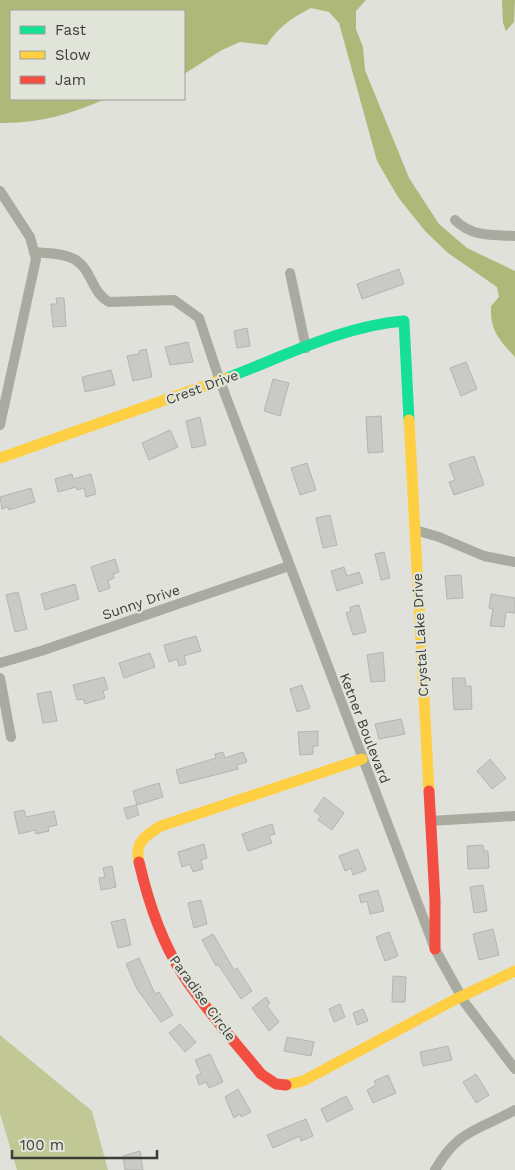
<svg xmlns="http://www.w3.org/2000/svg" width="515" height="1170" viewBox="0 0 515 1170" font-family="'Work Sans',sans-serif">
<rect width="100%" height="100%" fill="#e0e1db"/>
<!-- forest -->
<path fill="#c1c895" d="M0 1035 92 1111 108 1170H17L0 1114Z"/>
<!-- water -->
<g fill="#aeb878">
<path d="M0 0H366L356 11V29L363 47 365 70 409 178 439 224 467 248 515 271V357C499 339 490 331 491 306L499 297 497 287 448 253 425 231 398 197 377 161 339 23 329 12 311 8C292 18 279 26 267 45L240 42 222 50 184 74V11H11V99H105C72 114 36 124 0 123Z"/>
<path d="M502 0H515L514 22 506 31 503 23Z"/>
</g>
<!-- building -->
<g fill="#c9c9c5" stroke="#b4b4b0">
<path d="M399 269 404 284 362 299 357 284Z"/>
<path d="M56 298H64L66 326 53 327 51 304H57Z"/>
<path d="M247 328 250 346 237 348 234 331Z"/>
<path d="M188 342 193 362 170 365 165 347Z"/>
<path d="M146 349 152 377 133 381 127 356 139 354V351Z"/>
<path d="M466 362 477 389 461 396 450 368Z"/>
<path d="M111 370 115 385 85 392 82 377Z"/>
<path d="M273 379 289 383 280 416 264 411Z"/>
<path d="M381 416 383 452 368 453 366 417Z"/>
<path d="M200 417 206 445 192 448 186 421Z"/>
<path d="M170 430 178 447 149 460 142 443Z"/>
<path d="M474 456 484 485 454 495 449 482 455 480 449 464Z"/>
<path d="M307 463 316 490 300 495 291 468Z"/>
<path d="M72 474 73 479 91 474 96 494 86 497 84 488 77 490 76 487 58 492 55 479Z"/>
<path d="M31 488 35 502 9 510 8 507 2 509 0 497Z"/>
<path d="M330 515 337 545 323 548 316 518Z"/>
<path d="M384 552 390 578 381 580 375 554Z"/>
<path d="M115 559 119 572 113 574 114 578 108 581 110 588 99 592 91 567Z"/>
<path d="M344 567 347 576 359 572 363 583 337 591 331 571Z"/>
<path d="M461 575 463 598 447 599 445 576Z"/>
<path d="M75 584 79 599 45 610 41 594Z"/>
<path d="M18 592 27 629 15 632 6 595Z"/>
<path d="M491 594 515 598V613L506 612 504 627 490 626 493 609 489 608Z"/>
<path d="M359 605 366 632 353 635 346 613 351 611 350 607Z"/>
<path d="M196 636 201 651 184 656 186 664 179 666 177 659 169 662 164 645Z"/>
<path d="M383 652 385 681 371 682 367 655Z"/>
<path d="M150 653 155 667 124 678 119 663Z"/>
<path d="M104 677 108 689 103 691 105 698 85 704 83 699 77 700 73 685Z"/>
<path d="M452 678H465L466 686H471L472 709 454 710Z"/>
<path d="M302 685 310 708 297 712 290 689Z"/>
<path d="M51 691 57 721 43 723 37 694Z"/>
<path d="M401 719 405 734 379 739 375 724Z"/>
<path d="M318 731V746H313V754L300 755 298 732Z"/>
<path d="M223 752 225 758 243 752 247 762 237 765 238 769 180 784 176 770 216 758 215 754Z"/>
<path d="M490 759 506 778 492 789 477 771Z"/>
<path d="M159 783 163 797 137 805 133 791Z"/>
<path d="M324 797 344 813 332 830 318 820 321 816 314 811Z"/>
<path d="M136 805 139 815 127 819 124 808Z"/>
<path d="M24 810 26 817 54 811 57 825 48 827 49 831 36 834 35 830 19 834 14 812Z"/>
<path d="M272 824 275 834 269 836 272 843 248 851 242 834Z"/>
<path d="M204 844 207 858 201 860 203 869 193 872 190 864 182 867 178 852Z"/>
<path d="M483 845 484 851H488L489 868 468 869 467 846Z"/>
<path d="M358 849 366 870 353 875 351 868 345 871 339 856Z"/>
<path d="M112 866 116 887 101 890 99 878 105 877 103 868Z"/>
<path d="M483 885 487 911 474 913 470 887Z"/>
<path d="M378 890 384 911 370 914 367 901 361 903 359 895Z"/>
<path d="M201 900 207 924 194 928 188 903Z"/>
<path d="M125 919 131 945 118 948 111 922Z"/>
<path d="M493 929 499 955 479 960 473 934Z"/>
<path d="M389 932 398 956 385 961 376 937Z"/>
<path d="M213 934 234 970 237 968 252 991 241 999 218 964 216 966 202 940Z"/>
<path d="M139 958 155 994 159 992 173 1015 161 1022 137 989 126 964Z"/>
<path d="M393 976 406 977 405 1002H392Z"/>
<path d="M266 997 270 1003 267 1006 279 1022 269 1031 252 1008Z"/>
<path d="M340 1004 345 1017 334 1022 329 1009Z"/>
<path d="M363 1009 368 1021 357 1025 353 1013Z"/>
<path d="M180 1024 196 1042 185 1052 169 1033Z"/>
<path d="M287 1037 314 1042 311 1056 284 1051Z"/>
<path d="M448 1046 452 1060 423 1066 420 1052Z"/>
<path d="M210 1054 223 1082 209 1088 206 1082 199 1085 196 1076 201 1073 195 1060Z"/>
<path d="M476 1074 489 1095 476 1103 463 1082Z"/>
<path d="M388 1075 396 1093 373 1103 367 1090 376 1085 374 1081Z"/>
<path d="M238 1089 251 1112 241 1117 240 1114 234 1118 225 1097Z"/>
<path d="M346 1096 353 1109 327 1122 321 1109Z"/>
<path d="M306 1119 313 1136 301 1141 300 1136 273 1148 267 1135Z"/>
<path d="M140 1151 143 1170H125L123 1156Z"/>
</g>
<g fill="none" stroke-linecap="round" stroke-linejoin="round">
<!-- street -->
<g stroke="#a9aaa0" stroke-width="10">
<path d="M0 191 30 237 36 259 0 425"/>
<path d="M455 220C472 237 492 235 515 236"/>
<path d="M34 252C47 253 63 253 74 259 92 269 91 292 109 302L174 300 199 318 220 381 435 949 465 1003 515 1069"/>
<path d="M290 273 306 348"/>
<path d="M415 530 439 537 484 556 515 562"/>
<path d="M0 663 41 651 289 566"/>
<path d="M0 678 11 737"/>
<path d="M430 821 515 816"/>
<path d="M435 1170C459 1129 477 1131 515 1110"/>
</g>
<!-- fast -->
<path stroke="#16e098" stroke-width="11" d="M227 378C282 357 346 325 404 321L409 420"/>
<!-- slow -->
<g stroke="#ffcf43" stroke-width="11">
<path d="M409 420 429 791"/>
<path d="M0 458 227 378"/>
<path d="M139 862C134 842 146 835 161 826L362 759"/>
<path d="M286 1085 303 1081 454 1000 515 971"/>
</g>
<!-- jam -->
<g stroke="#f24e42" stroke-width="11">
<path d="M429 791 435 900V949"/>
<path d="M139 862C148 901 161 941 183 975 204 1008 236 1043 261 1074L276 1084 286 1085"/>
</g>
</g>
<g text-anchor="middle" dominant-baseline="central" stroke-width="4.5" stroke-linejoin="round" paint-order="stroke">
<!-- street labels -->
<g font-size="14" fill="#3c3d39" stroke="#e1e4d8">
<text transform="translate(202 387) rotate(-20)">Crest Drive</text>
<text transform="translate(141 602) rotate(-19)">Sunny Drive</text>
<text transform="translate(420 635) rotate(-93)">Crystal Lake Drive</text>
<text transform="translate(365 728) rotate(69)">Ketner Boulevard</text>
<text transform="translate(203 998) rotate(54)">Paradise Circle</text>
</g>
</g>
<!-- legend -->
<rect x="10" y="10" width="175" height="90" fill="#e1e4d8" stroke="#9fa198"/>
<rect x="20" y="26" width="25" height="8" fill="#16e098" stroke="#9fa198"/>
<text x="55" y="35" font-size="15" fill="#3c3d39">Fast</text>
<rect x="20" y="51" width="25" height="8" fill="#ffcf43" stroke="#9fa198"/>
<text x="55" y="60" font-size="15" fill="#3c3d39">Slow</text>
<rect x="20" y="76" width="25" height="8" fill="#f24e42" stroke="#9fa198"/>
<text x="55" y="85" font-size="15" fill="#3c3d39">Jam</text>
<!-- scale -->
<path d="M12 1150v8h145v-8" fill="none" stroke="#3c3d39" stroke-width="2.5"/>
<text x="20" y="1150" font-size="15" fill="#3c3d39" stroke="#e1e4d8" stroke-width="4" paint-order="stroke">100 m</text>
</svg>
